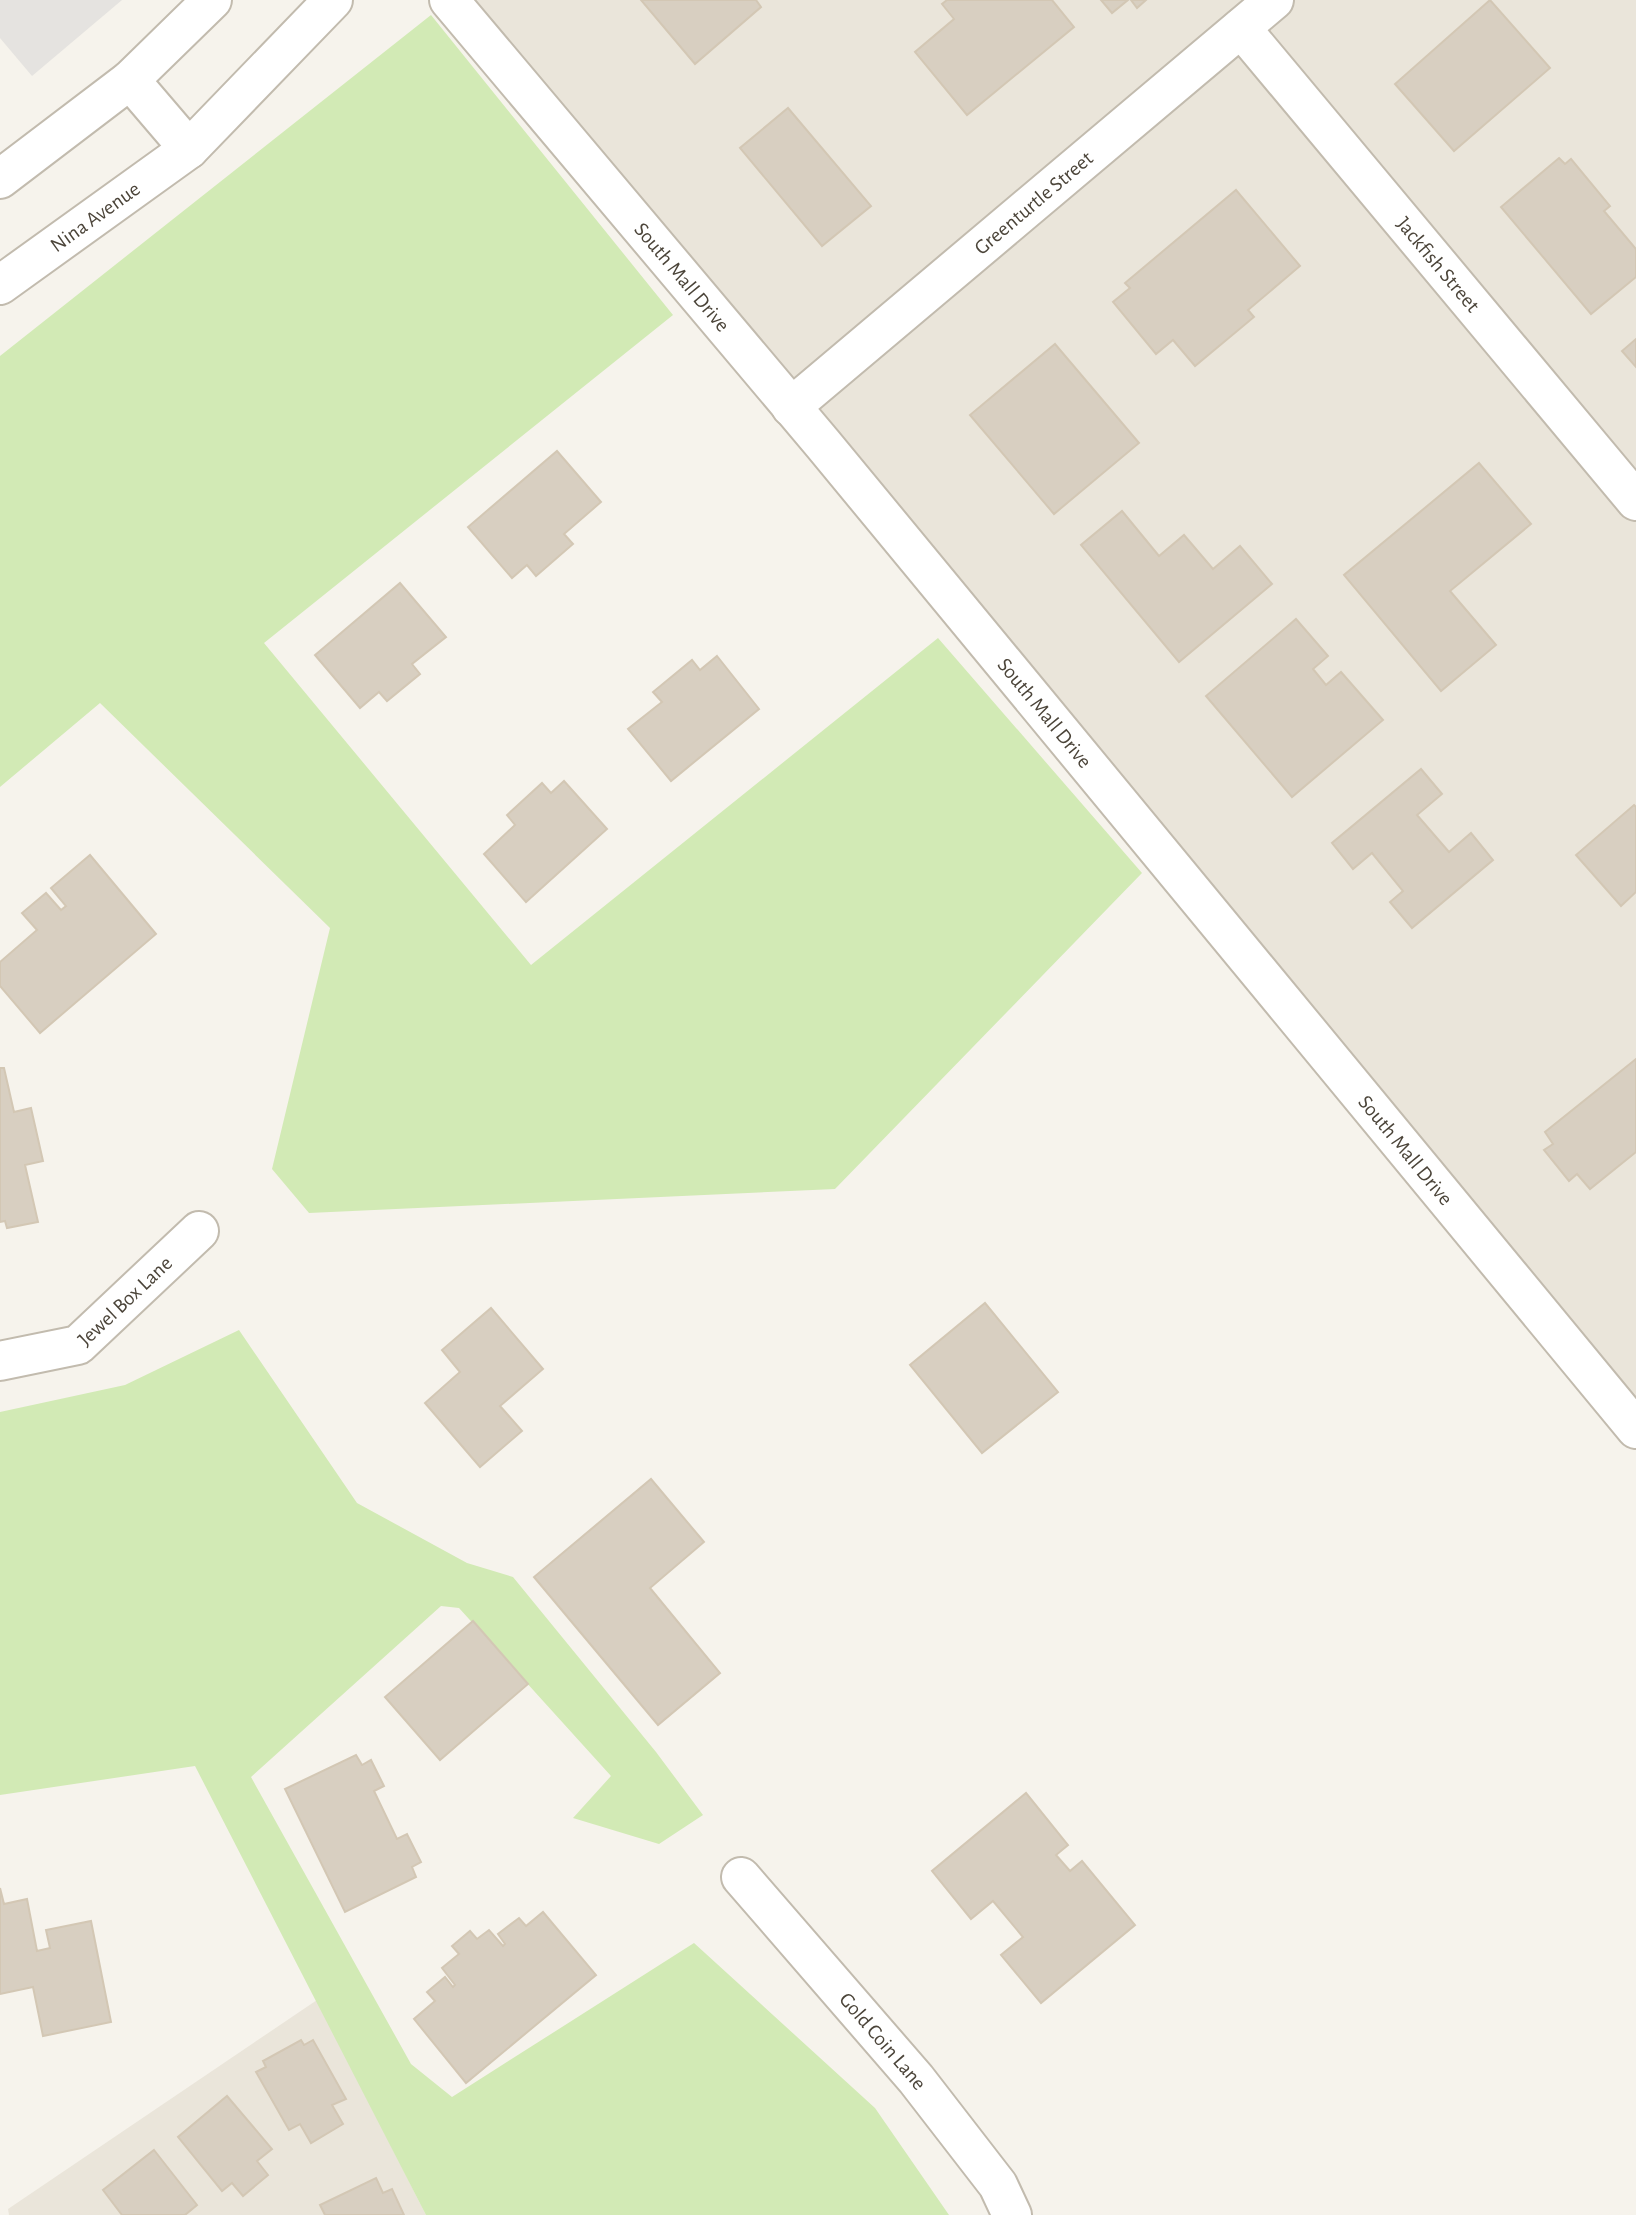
<svg xmlns="http://www.w3.org/2000/svg" width="1636" height="2215" viewBox="0 0 1636 2215" font-family="'Alegreya Sans',sans-serif">
<rect width="100%" height="100%" fill="#f6f3ec"/>
<!-- residential -->
<g fill="#eae5da">
<path d="M446 0H1636V1441Z"/>
<path d="M317 2000 426 2215H9L8 2209Z"/>
</g>
<!-- green -->
<g fill="#d2eab5">
<path d="M431 15 673 315 264 643 531 965 938 638 1142 873 835 1189 309 1213 272 1169 330 928 100 703 0 787V356Z"/>
<path d="M239 1330 357 1503 467 1563 513 1577 656 1752 703 1815 659 1844 573 1818 611 1776 459 1608 441 1606 251 1777 411 2064 452 2097 694 1943 875 2108 949 2215H426L195 1766 0 1795V1412L125 1385Z"/>
</g>
<!-- parking -->
<path fill="#e5e3e0" d="M0 0H122L32 76 0 38Z"/>
<!-- building -->
<g fill="#d8cfc1" stroke="#d3c7b4" stroke-width="2">
<path d="M641 0H756L761 7 695 64Z"/>
<path d="M947 0H1052L1074 27 967 115 915 52 954 19 942 4Z"/>
<path d="M1101 0H1128L1112 13Z"/>
<path d="M1131 0H1146L1137 8Z"/>
<path d="M1490 0 1550 68 1454 151 1395 84Z"/>
<path d="M788 108 871 206 822 246 740 148Z"/>
<path d="M1559 158 1565 164 1571 159 1610 206 1604 211 1636 249V277L1591 314 1501 207Z"/>
<path d="M1236 190 1300 266 1248 310 1254 317 1195 366 1173 340 1156 354 1113 302 1130 288 1125 283Z"/>
<path d="M1636 339V367L1622 351Z"/>
<path d="M1055 344 1139 443 1054 514 970 415Z"/>
<path d="M557 451 601 502 564 534 573 544 536 576 527 565 512 578 468 527Z"/>
<path d="M1479 463 1531 524 1450 591 1496 645 1441 691 1344 575Z"/>
<path d="M1122 511 1159 556 1184 535 1213 569 1240 546 1272 584 1179 662 1081 545Z"/>
<path d="M400 583 446 637 412 664 420 674 387 701 379 692 360 708 315 655Z"/>
<path d="M1296 619 1328 656 1313 669 1326 685 1341 672 1383 720 1292 797 1206 696Z"/>
<path d="M717 656 759 709 671 781 628 729 662 702 653 692 692 660 700 670Z"/>
<path d="M1421 769 1442 794 1417 815 1449 852 1471 833 1493 860 1412 928 1390 902 1403 891 1372 853 1353 869 1332 843Z"/>
<path d="M564 781 607 829 526 902 484 854 515 825 507 815 542 783 551 793Z"/>
<path d="M1634 805 1636 807V892L1621 906 1576 855Z"/>
<path d="M90 855 156 934 40 1033 0 986V962L37 930 22 913 46 893 61 910 66 906 51 888Z"/>
<path d="M1636 1059V1152L1590 1189 1577 1174 1569 1181 1544 1150 1553 1144 1545 1132Z"/>
<path d="M0 1068H4L14 1112 31 1108 43 1161 25 1165 38 1222 7 1228 5 1221 0 1222Z"/>
<path d="M985 1303 1058 1392 982 1453 910 1365Z"/>
<path d="M491 1308 543 1369 500 1406 522 1431 480 1467 425 1403 460 1372 442 1350Z"/>
<path d="M651 1479 704 1542 650 1588 720 1673 658 1725 534 1577Z"/>
<path d="M473 1621 528 1684 440 1760 385 1697Z"/>
<path d="M356 1755 362 1765 371 1760 384 1786 374 1791 397 1839 407 1834 421 1862 412 1867 416 1877 345 1912 285 1789Z"/>
<path d="M1026 1793 1068 1845 1056 1855 1070 1871 1082 1861 1135 1925 1041 2003 1001 1955 1023 1937 993 1901 971 1919 932 1871Z"/>
<path d="M0 1888 4 1904 27 1899 37 1951 50 1948 46 1930 91 1921 111 2022 43 2036 33 1987 0 1994Z"/>
<path d="M543 1912 596 1975 466 2083 414 2019 435 2001 427 1992 445 1977 453 1987 455 1985 442 1968 459 1954 452 1946 470 1931 477 1939 489 1930 503 1946 505 1944 498 1934 519 1918 526 1926Z"/>
<path d="M301 2040 304 2045 313 2040 346 2099 332 2105 343 2124 311 2143 300 2124 289 2130 256 2072 266 2067 263 2061Z"/>
<path d="M227 2096 272 2149 257 2161 268 2175 243 2196 232 2183 222 2191 178 2137Z"/>
<path d="M154 2150 197 2205 185 2215H122L103 2190Z"/>
<path d="M376 2178 383 2193 392 2189 404 2215H325L320 2205Z"/>
</g>
<g fill="none" stroke-linecap="round" stroke-linejoin="round">
<!-- minor casing -->
<g stroke="#c2bbae" stroke-width="42">
<g id="minor">
<path id="s1" d="M1241 28 1636 501"/>
<path d="M130 80 189 149"/>
<path d="M0 179 130 80 212 0"/>
<path id="s2" d="M0 285 189 149 333 0"/>
<path id="s3" d="M791 407 1274 0"/>
<path id="s4" d="M0 1361 78 1345 199 1231"/>
<path id="s5" d="M741 1877 916 2079 998 2185 1012 2215"/>
</g>
</g>
<!-- tertiary casing -->
<g stroke="#c2bbae" stroke-width="42">
<g id="tertiary">
<path id="s6" d="M449 0 823 444 1636 1429"/>
</g>
</g>
<!-- minor -->
<use href="#minor" stroke="#fff" stroke-width="38"/>
<!-- tertiary -->
<use href="#tertiary" stroke="#fff" stroke-width="38"/>
</g>
<g text-anchor="middle" dominant-baseline="central" stroke-width="5" stroke-linejoin="round" paint-order="stroke">
<!-- street labels -->
<g font-size="21" fill="#4b4439" stroke="#fff">
<text stroke="none"><textPath href="#s3" startOffset="317">Greenturtle Street</textPath></text>
<text stroke="none"><textPath href="#s2" startOffset="117">Nina Avenue</textPath></text>
<text stroke="none"><textPath href="#s1" startOffset="308">Jackfish Street</textPath></text>
<text stroke="none"><textPath href="#s6" startOffset="362">South Mall Drive</textPath></text>
<text stroke="none"><textPath href="#s6" startOffset="929">South Mall Drive</textPath></text>
<text stroke="none"><textPath href="#s6" startOffset="1496">South Mall Drive</textPath></text>
<text stroke="none"><textPath href="#s4" startOffset="144">Jewel Box Lane</textPath></text>
<text stroke="none"><textPath href="#s5" startOffset="217">Gold Coin Lane</textPath></text>
</g>
</g>
</svg>
